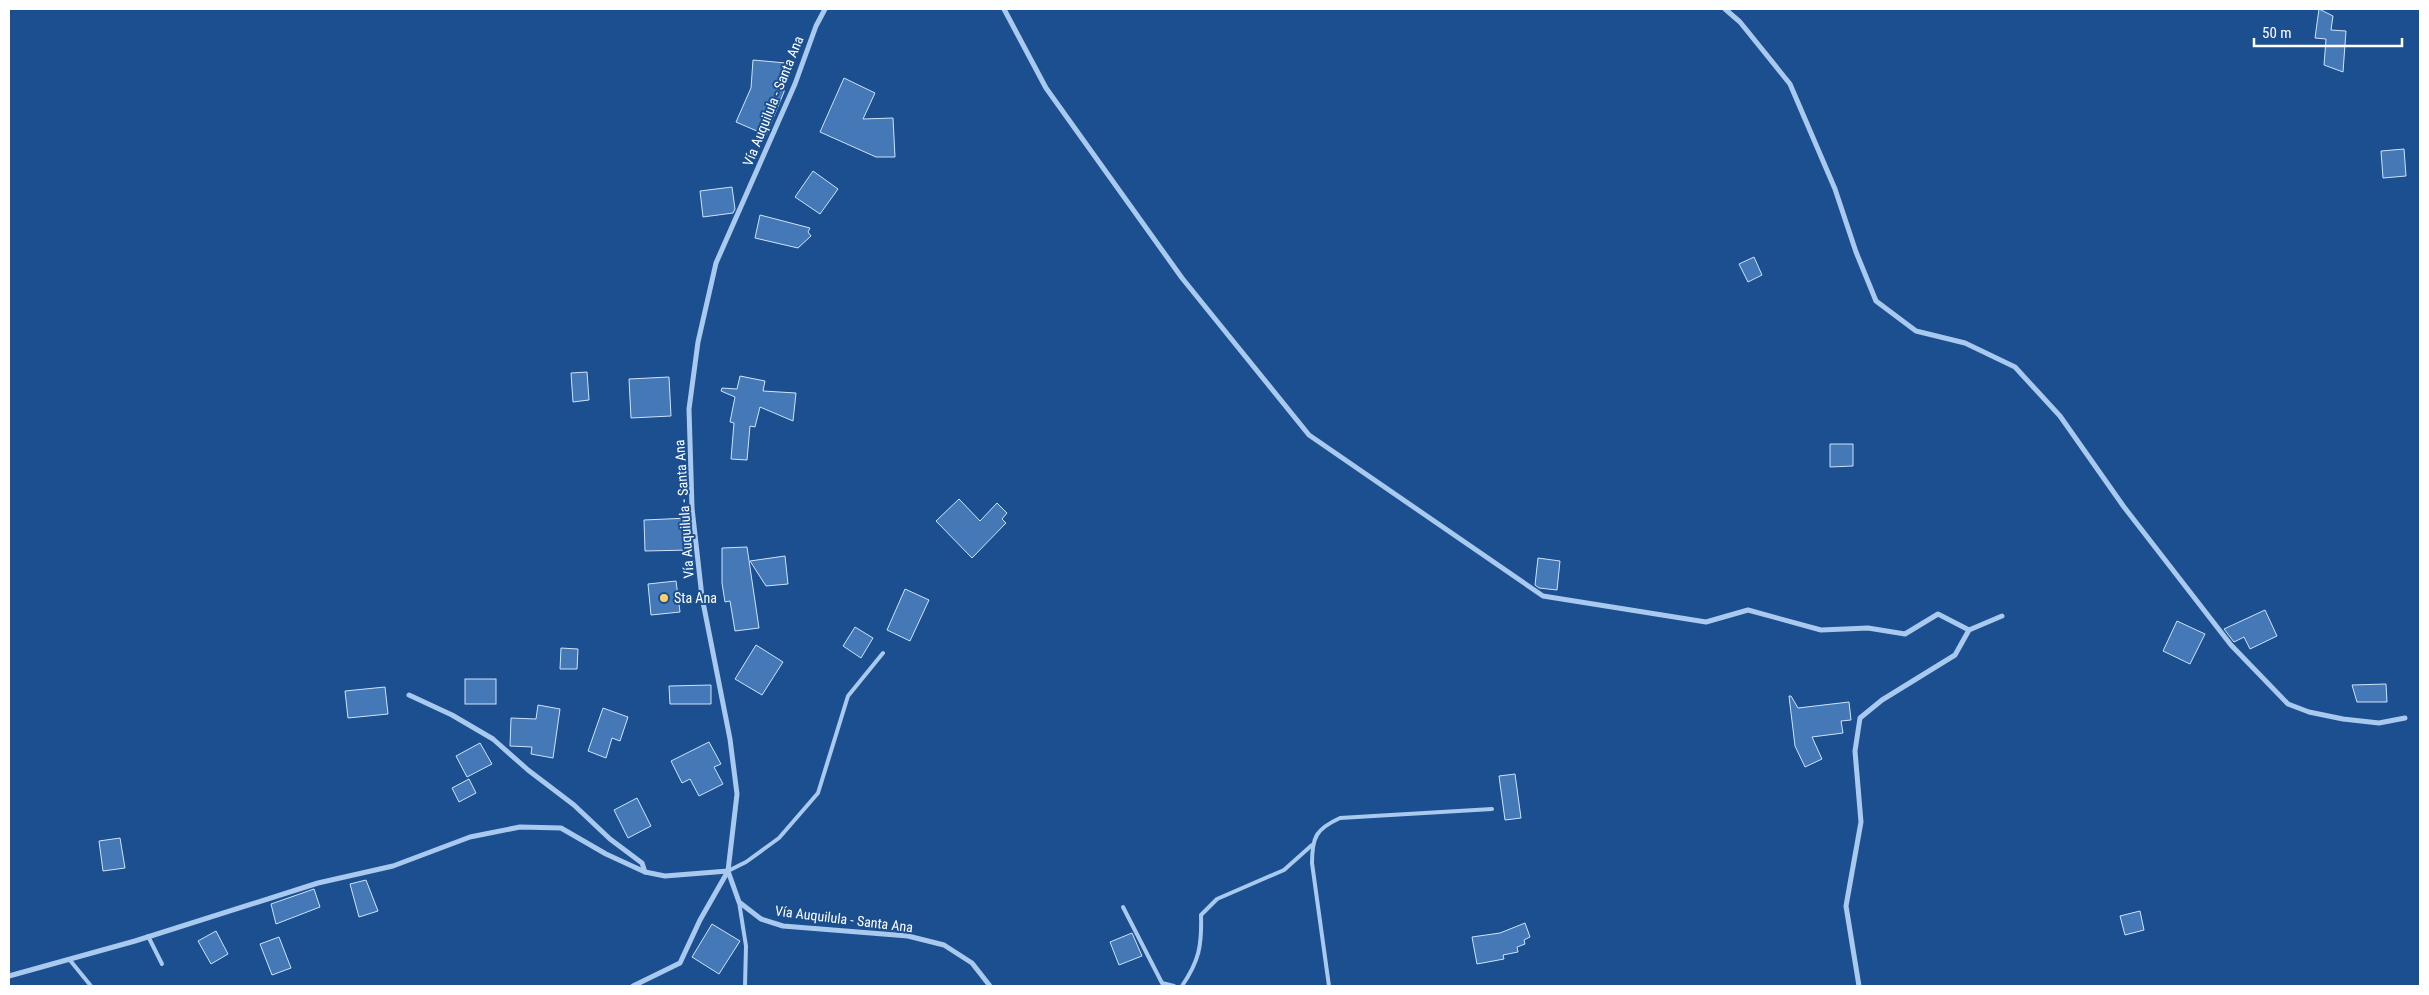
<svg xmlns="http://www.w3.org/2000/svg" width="2429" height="995" viewBox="0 0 2429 995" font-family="'Roboto Condensed',sans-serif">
<rect width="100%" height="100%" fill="#1b4f8f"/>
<!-- building -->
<g fill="#4478b7" stroke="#cfe3fa">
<path d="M2319 9 2333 16 2331 30 2346 31 2343 72 2324 65 2326 39 2315 38Z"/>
<path d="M753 60 786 63 784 92 766 135 736 122 751 88Z"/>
<path d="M844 78 875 93 863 119 893 118 895 157H876L820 132Z"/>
<path d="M2404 149 2406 176 2383 178 2381 151Z"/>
<path d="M813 171 838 189 820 214 795 197Z"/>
<path d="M732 187 735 209 733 213 703 217 700 191Z"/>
<path d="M760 215 810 228 808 232 811 236 798 248 755 238Z"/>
<path d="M1754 257 1762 275 1748 282 1739 264Z"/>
<path d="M587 372 589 400 573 402 571 373Z"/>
<path d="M740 376 765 381 763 391 796 393 793 421 760 407 755 427 750 426 747 460 731 459 734 423 730 422 735 397 721 391 722 388 737 389Z"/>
<path d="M669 377 671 416 631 418 629 379Z"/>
<path d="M1830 444H1853V466L1830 467Z"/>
<path d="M959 499 980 521 997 503 1007 513 1002 519 1006 523 972 558 936 521Z"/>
<path d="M689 518 691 550 645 551 644 520Z"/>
<path d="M747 547 759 628 735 631 730 601 725 602 722 583V548Z"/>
<path d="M785 556 788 584 766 586 750 561Z"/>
<path d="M1538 558 1560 561 1557 590 1539 588 1535 585Z"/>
<path d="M676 581 680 612 651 615 648 584Z"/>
<path d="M905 589 929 600 910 641 887 630Z"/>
<path d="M2265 610 2277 636 2250 649 2244 637 2234 642 2224 629Z"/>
<path d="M2177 621 2205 634 2190 664 2163 651Z"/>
<path d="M855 627 873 638 861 658 843 646Z"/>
<path d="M756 645 783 662 762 695 735 679Z"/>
<path d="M561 648 578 649 577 669H560Z"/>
<rect x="465" y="679" width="31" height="25"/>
<path d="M2386 684 2387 702H2357L2352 685Z"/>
<path d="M711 685V704H670L669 686Z"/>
<path d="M385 687 388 714 348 718 345 691Z"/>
<path d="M1789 696H1791L1798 708 1849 702 1851 720 1841 721 1843 733 1812 737 1822 759 1805 767 1795 746Z"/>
<path d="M538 705 560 709 553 758 531 754 532 747 510 746 511 718 536 719Z"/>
<path d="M603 708 628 717 620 741 612 738 606 758 588 751Z"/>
<path d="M709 742 721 764 714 767 723 784 699 796 690 779 682 783 671 761Z"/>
<path d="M480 743 492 764 467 777 456 756Z"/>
<path d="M1515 774 1521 818 1505 820 1499 776Z"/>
<path d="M469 779 476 793 459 802 452 788Z"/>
<path d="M637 798 651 826 628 838 614 810Z"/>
<path d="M120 838 125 868 103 871 99 841Z"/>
<path d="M366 880 378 911 359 917 350 884Z"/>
<path d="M314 889 320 907 276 924 271 904Z"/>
<path d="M2140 911 2144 930 2125 935 2120 916Z"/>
<path d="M1525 923 1530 937 1524 940 1525 944 1517 947 1518 952 1503 955 1504 959 1477 964 1472 937 1500 933Z"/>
<path d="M712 924 740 941 719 974 692 957Z"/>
<path d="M216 931 228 954 211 964 198 941Z"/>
<path d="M1132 933 1142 956 1119 965 1110 942Z"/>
<path d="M279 937 291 968 272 975 260 944Z"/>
</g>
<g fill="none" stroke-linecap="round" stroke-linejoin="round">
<!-- service -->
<g stroke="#a9c9ee" stroke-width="4">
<path d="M728 871 746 862 779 838 818 793 848 696 883 653"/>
<path d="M739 902 746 946 745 986"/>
<path d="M1123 907 1162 983 1174 986"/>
<path d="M148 936 162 964"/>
<path d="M69 959 91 986"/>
<path d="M1182 986C1199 961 1202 946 1201 915L1217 899 1284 870 1312 845"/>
<path d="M1329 986 1312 863C1312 837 1316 829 1340 818L1492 809"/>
</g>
<!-- minor -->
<g stroke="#a9c9ee" stroke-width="5">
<path d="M825 9 816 26 795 84 716 263 698 342 689 409 692 508 702 597 730 739 737 794 728 871 739 902 761 919 783 926 908 936 944 945 972 963 990 986"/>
<path d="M1004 9 1046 88 1182 278 1309 435 1543 596 1706 622 1748 610 1821 630 1868 628 1905 634 1938 614 1969 630"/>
<path d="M1725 9 1740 22 1790 84 1835 189 1856 252 1876 301 1916 331 1965 343 2015 367 2060 416 2124 507 2231 645 2288 704 2309 712 2343 719 2379 723 2405 718"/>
<path d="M409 695 452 715 493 739 528 770 574 805 610 839 642 863 645 872"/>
<path d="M9 976 135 941 318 883 393 866 470 837 520 827 561 828 606 854 645 872 665 876 728 871"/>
<path d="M633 986 680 963 700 920 728 871"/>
<path d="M1859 986 1846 906 1861 822 1855 751 1860 718 1882 700 1955 655 1969 630 2002 616"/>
</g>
</g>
<!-- markers -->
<circle fill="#ffd166" stroke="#1b4f8f" stroke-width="2" cx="664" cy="598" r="5"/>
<g text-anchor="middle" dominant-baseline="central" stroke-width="4" stroke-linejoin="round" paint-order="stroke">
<!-- street labels -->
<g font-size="14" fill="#fff" stroke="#1b4f8f">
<text transform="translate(773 101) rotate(-68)">Vía Auquilula - Santa Ana</text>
<text transform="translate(684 509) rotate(-94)">Vía Auquilula - Santa Ana</text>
<text transform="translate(844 919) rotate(7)">Vía Auquilula - Santa Ana</text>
</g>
<!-- poi labels -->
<g font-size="14" fill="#fff" stroke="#1b4f8f" text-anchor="start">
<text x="674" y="598">Sta Ana</text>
</g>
</g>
<!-- border -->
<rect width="2429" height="995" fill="none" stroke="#ffffff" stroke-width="20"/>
<!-- scale -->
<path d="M2254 38v8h148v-8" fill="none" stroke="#ffffff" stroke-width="2.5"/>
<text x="2262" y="38" font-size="15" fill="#ffffff" stroke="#1b4f8f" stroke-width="4" paint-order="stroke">50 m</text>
</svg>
